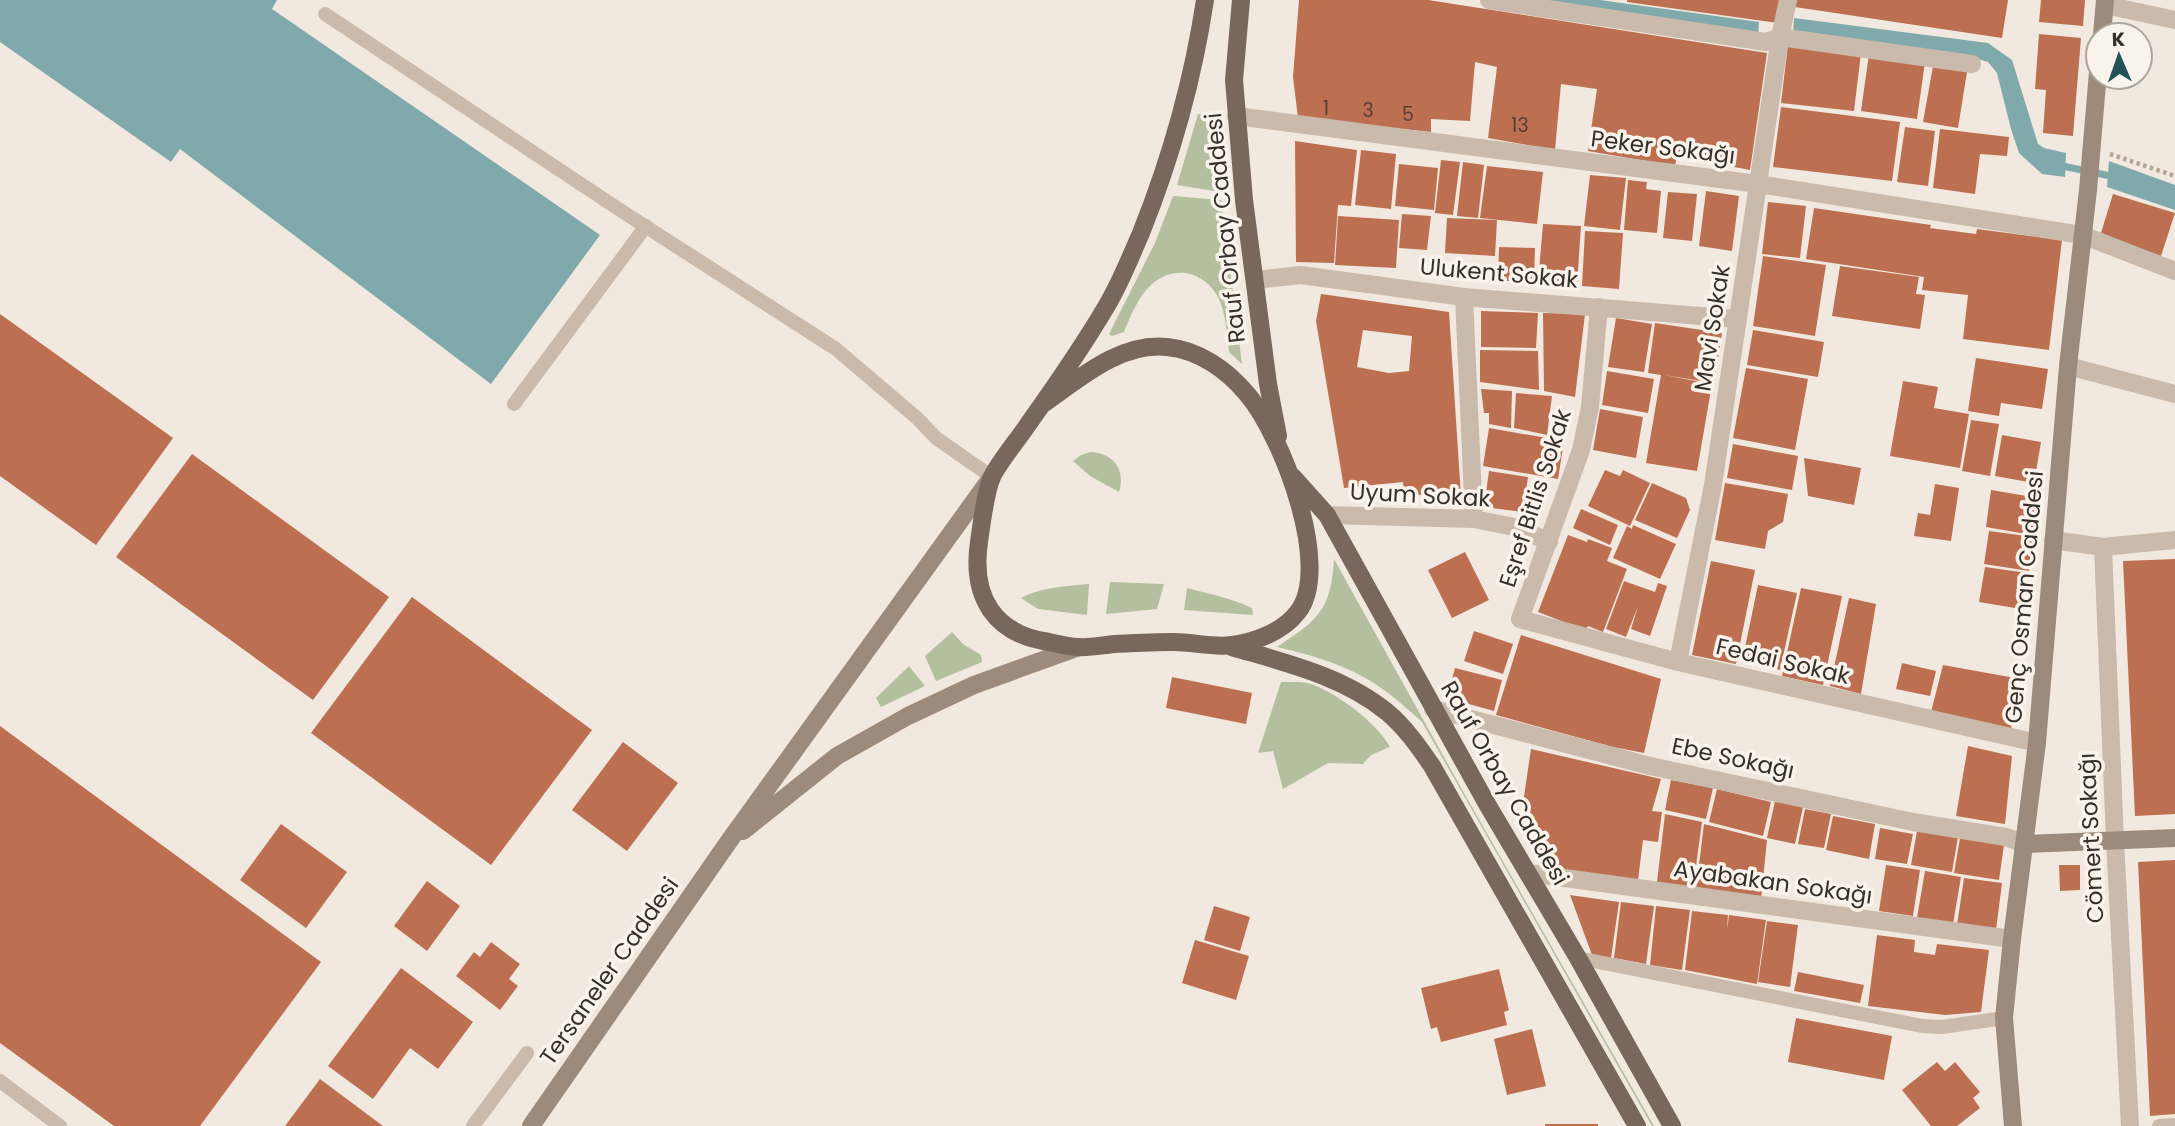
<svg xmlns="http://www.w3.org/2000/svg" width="2175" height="1126" viewBox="0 0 2175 1126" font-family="Poppins,sans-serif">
<rect width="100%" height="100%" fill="#f1e9df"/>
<!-- green -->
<g fill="#b4bfa0">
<path d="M1198 114 1214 116 1220 192 1177 185Z"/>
<path d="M1173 196 1221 200 1242 364 1229 352C1227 335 1226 314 1219 299 1205 271 1174 264 1151 285 1138 297 1131 315 1124 332L1112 336 1109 334 1155 243Z"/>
<path d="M1090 452C1113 453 1126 469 1119 492L1090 476 1073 461 1081 455Z"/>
<path d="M1334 559 1464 793 1654 1126H1652L1422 722C1411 712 1400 702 1388 693 1356 668 1316 656 1277 647 1318 620 1331 610 1334 559Z"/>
<path d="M1110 582 1164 584 1157 609 1106 614Z"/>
<path d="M1089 584 1087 615 1038 609 1021 598C1041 587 1067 586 1089 584Z"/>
<path d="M1187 588C1209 594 1231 598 1252 608L1253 615 1184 610Z"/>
<path d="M952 632 963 644 981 655 982 662 936 681 925 656Z"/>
<path d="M909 666 925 686 881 707 876 698Z"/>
<path d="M1281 682C1291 682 1305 681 1314 685 1339 695 1377 723 1390 747L1371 755 1363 764 1328 763 1283 789 1273 751 1258 753Z"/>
</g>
<!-- water -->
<g fill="#80a9ac">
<path d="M0 0H277L272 9 600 235 491 384 180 149 171 162 0 42Z"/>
<path d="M1512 0H1600L1759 22 1758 39Z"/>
<path d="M1794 18 1988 43 2012 60 2038 144 2044 148 2066 153 2065 177 2042 174 2019 153 2011 129 1997 73 1988 62 1978 59 1793 35Z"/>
<path d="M2109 161 2175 185V210L2107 187Z"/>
</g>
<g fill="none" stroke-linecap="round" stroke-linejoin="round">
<!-- stream -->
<path stroke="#80a9ac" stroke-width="7" d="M2058 165 2115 177"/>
</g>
<!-- building -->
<g fill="#bd7051" fill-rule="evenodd">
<path d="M1299 0H1428L1767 53 1750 170 1677 156 1675 166 1588 151 1597 89 1561 84 1555 150 1488 138 1497 67 1475 62 1470 121 1431 119V132L1298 118 1293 77Z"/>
<path d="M1627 0H1780L1778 23 1627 2Z"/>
<path d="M1796 0H2008L2002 38 1795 7Z"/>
<path d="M2041 0H2085L2083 26 2039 22Z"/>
<path d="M2039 34 2081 38 2073 136 2043 133 2046 90 2035 89Z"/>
<path d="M1788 44 1861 53 1854 111 1781 103Z"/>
<path d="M1869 54 1925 62 1917 119 1861 111Z"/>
<path d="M1933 66 1967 72 1958 128 1923 122Z"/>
<path d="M1781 107 1900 122 1892 181 1773 167Z"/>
<path d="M1905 127 1935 131 1928 186 1897 182Z"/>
<path d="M1940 129 2009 137 2007 156 1980 154 1975 194 1933 188Z"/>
<path d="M1295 141 1357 150 1351 206 1338 205 1334 263 1296 262Z"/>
<path d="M1361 150 1396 154 1391 209 1355 205Z"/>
<path d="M1441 160 1460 162 1453 215 1435 213Z"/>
<path d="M1463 162 1484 165 1478 218 1457 216Z"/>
<path d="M1399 164 1438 168 1434 210 1395 206Z"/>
<path d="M1487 166 1543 172 1537 224 1480 218Z"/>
<path d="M1590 175 1626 178 1620 230 1584 226Z"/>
<path d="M1628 180 1647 182 1646 189 1661 191 1657 233 1624 230Z"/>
<path d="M1706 191 1739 196 1732 251 1699 246Z"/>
<path d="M1668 192 1697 194 1692 241 1663 238Z"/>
<path d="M2113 194 2175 213 2161 256 2100 236Z"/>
<path d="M1768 202 1806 206 1800 258 1762 254Z"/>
<path d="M1814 208 1931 225 1930 228 1976 234 1977 229 2062 240 2049 350 1963 339 1968 295 1922 290 1924 277 1806 259Z"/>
<path d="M1402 214 1431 216 1427 250 1399 248Z"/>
<path d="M1338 216 1399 220 1396 268 1335 265Z"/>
<path d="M1447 218 1497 220 1495 256 1445 253Z"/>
<path d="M1543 224 1581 226 1577 285 1538 283Z"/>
<path d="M1585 231 1623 233 1619 289 1582 286Z"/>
<path d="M1499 247 1535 248 1534 281H1498Z"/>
<path d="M1763 256 1826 265 1815 336 1753 326Z"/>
<path d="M1840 266 1919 277 1916 294 1925 295 1920 329 1832 316Z"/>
<path d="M1321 294 1449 312 1461 497 1404 494 1403 482 1344 488 1316 321ZM1363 330 1412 336 1409 371 1389 373 1357 367Z"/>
<path d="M1481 311 1538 313 1536 348 1481 347Z"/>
<path d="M1543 313 1585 314 1575 397 1544 391Z"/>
<path d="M0 314 173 438 96 545 0 476Z"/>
<path d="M1616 318 1652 324 1644 372 1608 367Z"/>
<path d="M1655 323 1722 333 1714 383 1664 375 1712 384 1697 471 1646 463 1661 375 1648 373Z"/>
<path d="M1753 330 1824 342 1818 377 1747 365Z"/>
<path d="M1480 350 1538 351 1539 390 1480 382Z"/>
<path d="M1976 358 2048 369 2042 409 2001 403 1999 416 1968 411Z"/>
<path d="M1746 368 1808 379 1795 450 1733 438Z"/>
<path d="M1607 371 1654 379 1648 413 1602 405Z"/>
<path d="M1903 381 1938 387 1934 408 1969 414 1960 468 1890 456Z"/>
<path d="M1481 389 1512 391 1511 428 1489 424V413H1484Z"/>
<path d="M1516 393 1552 396 1547 435 1514 428Z"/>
<path d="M1600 409 1643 417 1636 458 1593 450Z"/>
<path d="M1971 420 1999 424 1990 476 1962 471Z"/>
<path d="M1489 428 1564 441 1558 479 1483 466Z"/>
<path d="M2002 435 2041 442 2034 483 1995 476Z"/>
<path d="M1733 444 1798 456 1792 490 1727 478Z"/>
<path d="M192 454 389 597 313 700 116 557Z"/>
<path d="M1804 458 1861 468 1854 505 1808 496Z"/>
<path d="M1605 470 1620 476 1623 470 1650 483 1630 526 1588 506Z"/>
<path d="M1489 471 1528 477 1523 512 1484 507Z"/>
<path d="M1652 483 1686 498 1690 510 1677 538 1635 520Z"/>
<path d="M1725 483 1788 494 1783 522 1768 531 1765 549 1715 540Z"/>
<path d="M1935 484 1959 488 1951 541 1914 536 1918 513 1930 515Z"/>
<path d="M1991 490 2038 498 2032 535 1986 527Z"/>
<path d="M1581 509 1618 525 1610 545 1573 528Z"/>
<path d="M1633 525 1676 544 1660 579 1613 558 1627 526 1632 529Z"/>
<path d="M1989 531 2034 537 2029 571 1984 564Z"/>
<path d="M1568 535 1587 542 1588 539 1612 548 1607 561 1627 569 1603 632 1588 626 1585 630 1538 612Z"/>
<path d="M1465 552 1489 600 1452 618 1428 570Z"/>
<path d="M2175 559V814L2135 816 2123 561Z"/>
<path d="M1711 561 1755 570 1736 664 1692 655Z"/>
<path d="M1985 567 2027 573 2021 609 1979 602Z"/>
<path d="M1624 581 1655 592 1658 583 1667 586 1650 636 1631 629 1638 606 1626 637 1606 629Z"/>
<path d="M1758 585 1797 593 1780 670 1742 662Z"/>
<path d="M1801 588 1842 596 1823 685 1782 676Z"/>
<path d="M412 597 592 730 491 865 311 733Z"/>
<path d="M1849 598 1876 604 1861 694 1830 686Z"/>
<path d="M1474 631 1513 644 1503 674 1464 661Z"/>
<path d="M1521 635 1661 679 1644 753 1613 747 1496 715Z"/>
<path d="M1902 663 1936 671 1930 696 1896 689Z"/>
<path d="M1943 665 2015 678 2011 731 1931 712Z"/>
<path d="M1455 668 1502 680 1494 711 1447 698Z"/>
<path d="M1172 677 1252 693 1246 724 1166 708Z"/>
<path d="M0 726 321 962 200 1126H114L0 1043Z"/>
<path d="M623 742 678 783 627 851 572 810Z"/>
<path d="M1968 746 2012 756 2005 824 1956 816Z"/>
<path d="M1531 749 1661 779 1652 811 1662 812 1658 842 1643 840 1638 880 1545 869 1529 810H1522Z"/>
<path d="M1671 780 1713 788 1706 819 1665 810Z"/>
<path d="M1717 789 1771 802 1763 836 1709 822Z"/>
<path d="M1775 801 1803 807 1795 844 1767 838Z"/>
<path d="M1805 809 1831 814 1824 848 1798 844Z"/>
<path d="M1665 814 1702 822 1693 888 1657 882Z"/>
<path d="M1833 816 1875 824 1869 859 1826 850Z"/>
<path d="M281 824 347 872 306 928 240 880Z"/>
<path d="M1704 824 1767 840 1761 899 1696 889Z"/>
<path d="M1880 828 1913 834 1907 864 1875 859Z"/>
<path d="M1917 831 1958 837 1952 872 1911 865Z"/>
<path d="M1960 838 2004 845 1999 880 1954 873Z"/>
<path d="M2175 860V1114L2150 1116 2138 862Z"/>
<path d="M1886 865 1920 870 1913 916 1879 911Z"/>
<path d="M2059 865H2080V890L2060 891Z"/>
<path d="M1925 871 1961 877 1953 924 1917 918Z"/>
<path d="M1964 878 2002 883 1996 930 1957 925Z"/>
<path d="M427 881 460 906 427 951 394 926Z"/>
<path d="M1570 895 1619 902 1611 958 1592 955Z"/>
<path d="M1621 902 1654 906 1646 964 1614 958Z"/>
<path d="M1214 906 1250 917 1240 951 1204 940Z"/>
<path d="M1656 906 1690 910 1682 970 1650 965Z"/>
<path d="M1692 911 1728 915 1727 930 1729 915 1766 920 1757 984 1685 970Z"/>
<path d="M1767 921 1798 925 1790 987 1758 982Z"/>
<path d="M1877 935 1915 940 1914 952 1935 955 1937 944 1989 950 1981 1012 1945 1015 1868 1006Z"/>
<path d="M1195 940 1249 956 1236 1000 1182 983Z"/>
<path d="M491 942 520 964 509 979 518 986 500 1010 456 976 474 952 480 957Z"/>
<path d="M401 968 473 1022 438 1069 410 1048 373 1099 328 1066Z"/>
<path d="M1499 969 1509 1010 1504 1012 1507 1025 1441 1042 1437 1027 1431 1029 1421 988Z"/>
<path d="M1798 972 1864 985 1860 1003 1794 991Z"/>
<path d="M1796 1018 1892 1036 1884 1080 1788 1062Z"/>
<path d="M1532 1029 1546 1086 1507 1095 1494 1039Z"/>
<path d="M1937 1062 1945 1071 1955 1062 1980 1092 1973 1098 1980 1108 1957 1126H1931L1902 1090Z"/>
<path d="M320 1079 383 1126H285Z"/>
<rect x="1545" y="1124" width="53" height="2"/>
</g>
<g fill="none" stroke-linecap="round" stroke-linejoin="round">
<!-- path -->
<path stroke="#b4a496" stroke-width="4.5" stroke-dasharray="3.5 3.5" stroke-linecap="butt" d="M2110 154 2175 176"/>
<!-- lane -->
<g stroke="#c9baac" stroke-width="14">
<path d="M325 14 620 210 836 349 917 418 936 438 992 477"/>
<path d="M514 404 646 226"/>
<path d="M1578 958 1922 1026 1942 1027 2004 1018"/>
<path d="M0 1081 60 1126"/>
<path d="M473 1126 527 1053"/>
<path d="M2159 1126 2175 1125"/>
</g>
<!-- street -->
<g stroke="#c9baac" stroke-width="18">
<path d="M1489 0 1766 42 1780 37 1972 64"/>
<path d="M2105 5 2175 20"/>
<path d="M1236 116 1758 184 2082 235 2175 271"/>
<path d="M1255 280 1301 275 1464 297 1738 319"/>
<path d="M1464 297 1474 519"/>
<path d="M1599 307 1590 407 1581 450 1520 619 1678 662 2037 743"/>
<path d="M2068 366 2175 394"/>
<path d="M1327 515 1474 519 1519 528 1549 542"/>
<path d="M2053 540 2103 547 2175 540"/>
<path d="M2103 547 2115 841 2130 1126"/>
<path d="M1678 662 1713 485 1780 37 1788 0"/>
<path d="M1433 709 1650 766 1913 822 2006 837 2025 844"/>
<path d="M1528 873 2012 939"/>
</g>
<!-- secondary -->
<g stroke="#9c8a7d" stroke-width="18">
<path d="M2102 35 2105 0"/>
<path d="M743 831 837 756 908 716 974 685 1079 647"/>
<path d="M2025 844 2175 838"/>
<path d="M531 1126 727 844 991 478"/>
<path d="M2013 1126 2004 1018 2012 939 2037 743 2068 366 2088 190 2098 72"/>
</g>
<!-- primary -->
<g stroke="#78675c" stroke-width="18">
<path d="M1241 0 1234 80 1244 200 1268 384 1278 436"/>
<path d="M1043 404C1079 379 1120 342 1167 347 1199 350 1227 370 1247 394 1281 433 1334 569 1297 613 1282 632 1255 642 1232 645 1214 648 1193 642 1174 642 1154 642 1135 643 1115 644 1103 645 1090 648 1078 647 1069 647 1059 644 1049 642 994 634 971 597 979 542 981 527 986 490 992 477 998 463 1020 437 1029 423 1056 385 1083 346 1106 307 1120 284 1130 258 1141 233 1171 158 1193 80 1205 0"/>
<path d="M1293 477 1327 515 1487 804 1578 958 1672 1126"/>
<path d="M1232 647C1286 663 1343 676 1387 712 1405 727 1419 747 1432 766L1637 1126"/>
</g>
</g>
<g text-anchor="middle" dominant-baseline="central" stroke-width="7" stroke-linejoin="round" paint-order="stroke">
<!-- number labels -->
<g font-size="19" fill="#583f34">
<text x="1326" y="108">1</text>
<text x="1368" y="110">3</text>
<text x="1408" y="114">5</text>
<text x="1520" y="125">13</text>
</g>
<!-- street labels -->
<g font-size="23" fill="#372f2a" stroke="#f9f3ec">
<text transform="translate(1663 147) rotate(7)">Peker Sokağı</text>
<text transform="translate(1225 228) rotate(-96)">Rauf Orbay Caddesi</text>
<text transform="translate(1499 273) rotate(5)">Ulukent Sokak</text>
<text transform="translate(1712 328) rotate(-81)">Mavi Sokak</text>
<text transform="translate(1420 495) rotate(3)">Uyum Sokak</text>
<text transform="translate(1535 498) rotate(-72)">Eşref Bitlis Sokak</text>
<text transform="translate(2024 597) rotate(-85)">Genç Osman Caddesi</text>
<text transform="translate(1783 661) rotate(13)">Fedai Sokak</text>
<text transform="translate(1733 758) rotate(12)">Ebe Sokağı</text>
<text transform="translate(1505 783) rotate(60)">Rauf Orbay Caddesi</text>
<text transform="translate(2091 838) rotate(-93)">Cömert Sokağı</text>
<text transform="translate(1773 882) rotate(8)">Ayabakan Sokağı</text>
<text transform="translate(609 971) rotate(-55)">Tersaneler Caddesi</text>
</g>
</g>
<!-- north arrow -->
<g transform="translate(2119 56) rotate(358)"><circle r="33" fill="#f9f3ec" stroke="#aba59e" stroke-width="2"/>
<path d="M0-5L12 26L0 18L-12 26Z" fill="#225156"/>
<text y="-10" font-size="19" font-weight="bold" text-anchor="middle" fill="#372f2a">K</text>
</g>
</svg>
